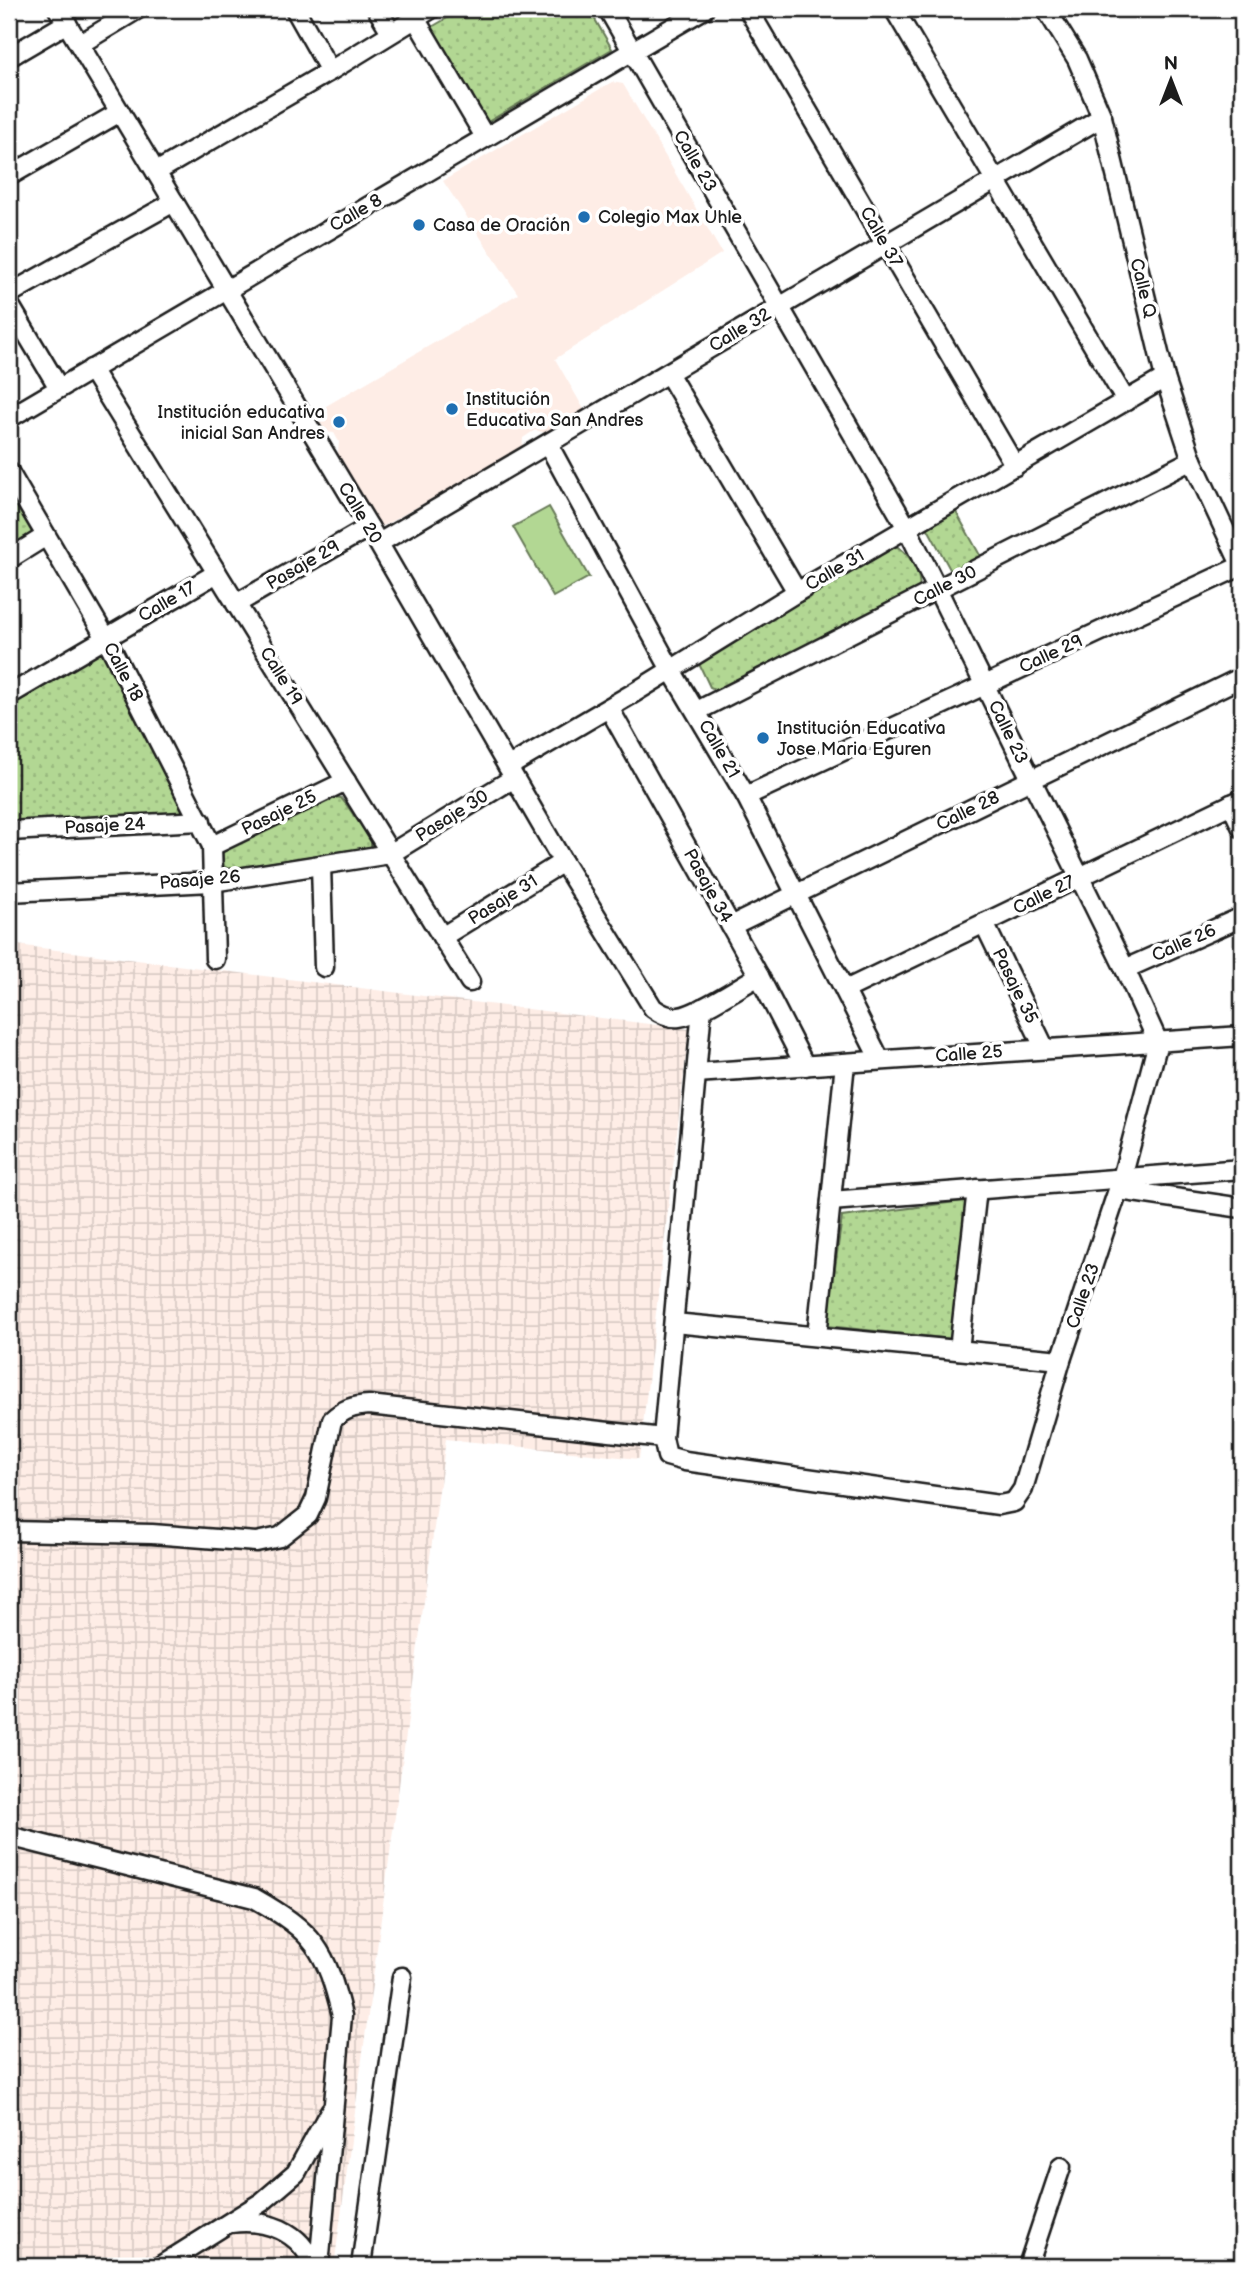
<svg xmlns="http://www.w3.org/2000/svg" width="1251" height="2275" viewBox="0 0 1251 2275" font-family="'Balsamiq Sans',sans-serif">
<defs>
<pattern id="industrial-grid" width="8" height="8" patternUnits="userSpaceOnUse" patternTransform="scale(1.75)"><rect width="8" height="8" fill="#feede6"/><path d="M0 4h8M4 0v8" fill="none" stroke="#d9cbc5"/></pattern>
<pattern id="park-dots" width="8" height="8" patternUnits="userSpaceOnUse" patternTransform="scale(1.75)"><rect width="8" height="8" fill="#b2d793"/><path d="M2 2h.1M6 6h.1" fill="none" stroke="#98b87e" stroke-width="1.8" stroke-linecap="round"/></pattern>
</defs>
<rect width="100%" height="100%" fill="#fff"/>
<filter id="ink" filterUnits="userSpaceOnUse"><feTurbulence type="fractalNoise" baseFrequency=".0143" numOctaves="2"/><feDisplacementMap in="SourceGraphic" scale="14" xChannelSelector="R" yChannelSelector="G"/><feConvolveMatrix kernelMatrix="1 2 1 2 8 2 1 2 1" color-interpolation-filters="sRGB"/></filter>
<g filter="url(#ink)">
<!-- built -->
<path fill="#feede6" d="M612 82 623 84 722 253 555 359 585 411 546 433 535 430 523 438 522 449 381 527 338 454 339 442 334 433 326 432 314 413 518 294 443 181Z"/>
<!-- industrial -->
<path fill="url(#industrial-grid)" d="M9 944 689 1029 639 1459 446 1439 334 2266H9Z"/>
<!-- green -->
<path fill="#b2d793" stroke="#677a58" stroke-width="2" d="M549 507 589 577 553 597 513 527Z"/>
<!-- park -->
<g fill="url(#park-dots)" stroke="#677a58" stroke-width="2">
<path d="M463 9H589L612 49 486 123 430 28Z"/>
<path d="M9 493 33 534 9 548Z"/>
<path d="M956 512 981 557 952 573 927 527Z"/>
<path d="M892 546C907 545 925 579 918 592L719 691 710 687 699 664 702 658Z"/>
<path d="M102 652 197 812 9 824V707Z"/>
<path d="M329 796 341 798 346 804 371 840V847L229 869 224 866 222 848Z"/>
<path d="M978 1199 963 1340 827 1326 842 1217Z"/>
</g>
<g fill="none" stroke-linecap="round" stroke-linejoin="round">
<!-- minor casing -->
<g stroke="#1c1c1c" stroke-width="23">
<g id="minor">
<path d="M58 9 369 527 563 862 653 1008C661 1014 669 1018 679 1017 698 1015 740 986 759 976"/>
<path d="M295 9 330 71"/>
<path d="M377 9 391 32"/>
<path d="M608 9 907 528 1125 969 1158 1042 1122 1178 1061 1360 1023 1489 1014 1502 999 1505 685 1461 667 1456 663 1438 702 1008"/>
<path d="M748 9 1015 466"/>
<path d="M894 9 1126 401"/>
<path d="M1046 9 1077 59 1102 117 1165 378 1192 460 1242 567"/>
<path d="M415 18 485 137"/>
<path d="M80 44 138 9"/>
<path d="M9 57 67 23"/>
<path d="M156 172 330 71 431 9"/>
<path d="M9 176 120 112"/>
<path d="M9 294 174 202"/>
<path d="M9 304 59 388"/>
<path d="M91 369 470 982"/>
<path d="M668 373 797 592"/>
<path d="M9 418 704 9"/>
<path d="M548 444 671 670 746 796 880 1060"/>
<path d="M9 472 106 638 212 846 215 959"/>
<path d="M379 543 1102 117"/>
<path d="M9 559 46 536"/>
<path d="M236 604 369 527"/>
<path d="M9 695 217 573"/>
<path d="M609 708 759 976 805 1066"/>
<path d="M697 711 1192 460"/>
<path d="M508 767 632 694 797 592 1165 378"/>
<path d="M746 796 1241 566"/>
<path d="M1231 804 1242 828"/>
<path d="M9 831 201 821"/>
<path d="M212 846 346 781"/>
<path d="M321 865 324 967"/>
<path d="M9 892 212 882 390 854 514 778"/>
<path d="M984 923 1045 1049"/>
<path d="M731 926 1242 677"/>
<path d="M442 937 563 862"/>
<path d="M1125 969 1242 917"/>
<path d="M845 990 1242 799"/>
<path d="M696 1073 1242 1036"/>
<path d="M1119 1190 1242 1208"/>
<path d="M831 1201 1242 1169"/>
<path d="M674 1323 1061 1360"/>
<path d="M817 1336 845 1063"/>
<path d="M959 1350 977 1189"/>
<path d="M9 1531 152 1534 256 1542 280 1537 308 1515 316 1498 332 1420C344 1409 353 1406 369 1405L663 1438"/>
<path d="M9 1836 254 1898C314 1932 326 1949 342 2016L319 2266"/>
<path d="M231 2223C264 2218 302 2231 313 2266"/>
<path d="M160 2266 262 2202 296 2173 330 2111"/>
<path d="M361 2266 402 1977"/>
<path d="M1028 2266 1061 2167"/>
</g>
</g>
<!-- minor -->
<use href="#minor" stroke="#fff" stroke-width="18"/>
</g>
</g>
<!-- markers -->
<g fill="#1f6fb2" stroke="#fff" stroke-width="2.5">
<circle cx="584" cy="217" r="7"/>
<circle cx="419" cy="225" r="7"/>
<circle cx="452" cy="409" r="7"/>
<circle cx="339" cy="422" r="7"/>
<circle cx="763" cy="738" r="7"/>
</g>
<g text-anchor="middle" dominant-baseline="central" stroke-width="7" stroke-linejoin="round" paint-order="stroke">
<!-- street labels -->
<g font-size="18" fill="#1c1c1c" stroke="#fff">
<text transform="translate(695 161) rotate(60)">Calle 23</text>
<text transform="translate(356 213) rotate(-30)">Calle 8</text>
<text transform="translate(881 237) rotate(60)">Calle 37</text>
<text transform="translate(1143 288) rotate(76)">Calle Q</text>
<text transform="translate(740 330) rotate(-31)">Calle 32</text>
<text transform="translate(360 513) rotate(59)">Calle 20</text>
<text transform="translate(303 565) rotate(-30)">Pasaje 29</text>
<text transform="translate(835 570) rotate(-30)">Calle 31</text>
<text transform="translate(945 586) rotate(-27)">Calle 30</text>
<text transform="translate(167 602) rotate(-30)">Calle 17</text>
<text transform="translate(1051 654) rotate(-25)">Calle 29</text>
<text transform="translate(123 672) rotate(62)">Calle 18</text>
<text transform="translate(281 676) rotate(58)">Calle 19</text>
<text transform="translate(1008 732) rotate(64)">Calle 23</text>
<text transform="translate(719 749) rotate(60)">Calle 21</text>
<text transform="translate(968 811) rotate(-26)">Calle 28</text>
<text transform="translate(279 813) rotate(-26)">Pasaje 25</text>
<text transform="translate(452 816) rotate(-32)">Pasaje 30</text>
<text transform="translate(105 826) rotate(-3)">Pasaje 24</text>
<text transform="translate(200 880) rotate(-5)">Pasaje 26</text>
<text transform="translate(708 886) rotate(61)">Pasaje 34</text>
<text transform="translate(1044 895) rotate(-26)">Calle 27</text>
<text transform="translate(503 900) rotate(-32)">Pasaje 31</text>
<text transform="translate(1184 943) rotate(-24)">Calle 26</text>
<text transform="translate(1015 986) rotate(64)">Pasaje 35</text>
<text transform="translate(969 1054) rotate(-4)">Calle 25</text>
<text transform="translate(1083 1296) rotate(-71)">Calle 23</text>
</g>
<!-- poi labels -->
<g font-size="18" fill="#1c1c1c" stroke="#fff" text-anchor="start">
<text x="598" y="217">Colegio Max Uhle</text>
<text x="433" y="225">Casa de Oración</text>
<text x="466" y="399">Institución<tspan x="466" dy="21">Educativa San Andres</tspan></text>
<text x="325" y="412" text-anchor="end">Institución educativa<tspan x="325" dy="21">inicial San Andres</tspan></text>
<text x="777" y="728">Institución Educativa<tspan x="777" dy="21">Jose Maria Eguren</tspan></text>
</g>
</g>
<!-- margin -->
<rect width="1251" height="2275" fill="none" stroke="#fff" stroke-width="35"/>
<rect x="18" y="18" width="1216" height="2240" fill="none" stroke="#1c1c1c" stroke-width="2.5" filter="url(#ink)"/>
<!-- north arrow -->
<g transform="translate(1171 80)" stroke="#ffffff" stroke-width="5" paint-order="stroke">
<path d="M0-5L12 26L0 18L-12 26Z" fill="#1c1c1c"/>
<text y="-10" font-size="19" font-weight="bold" text-anchor="middle" fill="#1c1c1c">N</text>
</g>
</svg>
